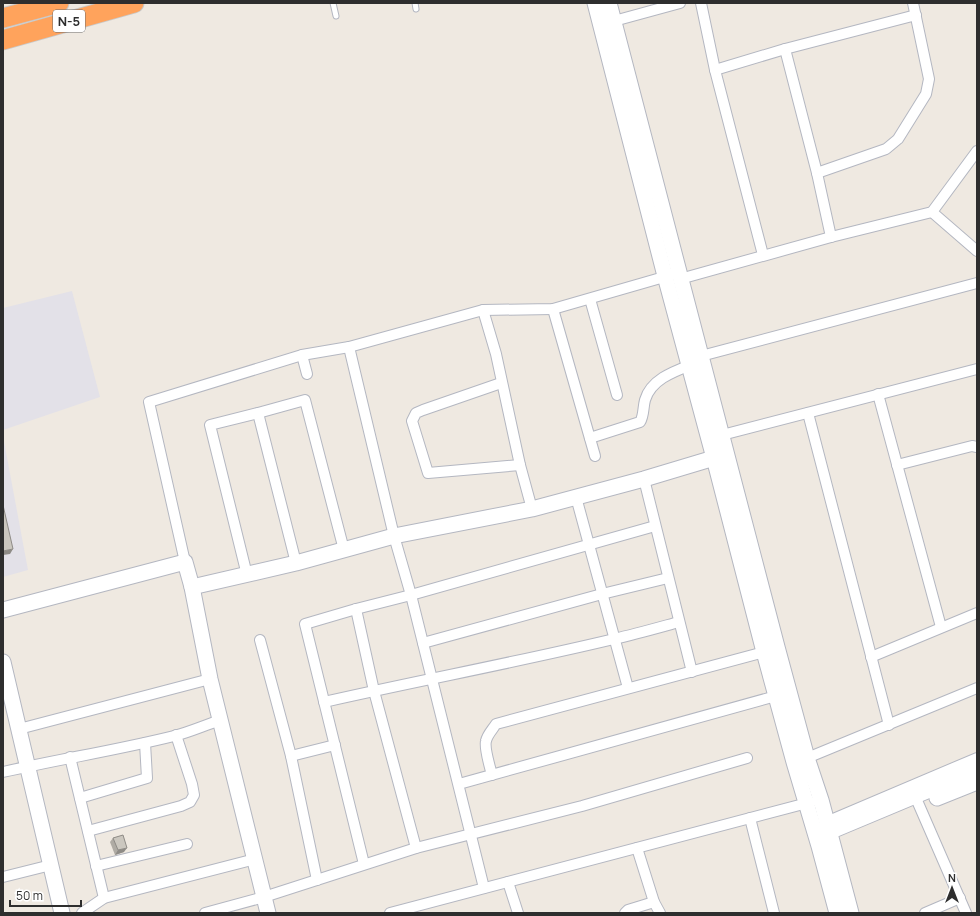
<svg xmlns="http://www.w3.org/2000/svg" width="980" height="916" viewBox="0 0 980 916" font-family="Manrope,sans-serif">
<rect width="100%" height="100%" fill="#efe9e1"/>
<!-- industrial -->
<g fill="#e3e1e8">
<path d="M72 291 100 397 3 430V308Z"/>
<path d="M3 436 28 570 3 577Z"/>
</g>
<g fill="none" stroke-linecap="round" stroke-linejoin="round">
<!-- lane casing -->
<g stroke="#b4b7c1" stroke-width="7">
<g id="lane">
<path d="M333 3 336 16"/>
<path d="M415 3 416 9"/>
</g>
</g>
<!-- street casing -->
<g stroke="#b4b7c1" stroke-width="12">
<g id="street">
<path d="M701 3 715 70 763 255"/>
<path d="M614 21 680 3"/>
<path d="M785 49 817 173 831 237"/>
<path d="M715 70 785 49 916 15"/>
<path d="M817 173 886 149 898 139 926 94 929 79 913 3"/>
<path d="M932 212 977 251"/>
<path d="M680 279 831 237 932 212 977 151"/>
<path d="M590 299 617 395"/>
<path d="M553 309 595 456"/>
<path d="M483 310 496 354 520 465 532 509"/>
<path d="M349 347 394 536 411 595 484 888"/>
<path d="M302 355 307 374"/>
<path d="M701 356 977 283"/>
<path d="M501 383 423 410 416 413 412 421 428 473 520 465"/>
<path d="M878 394 941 627"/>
<path d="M808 413 889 725"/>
<path d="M722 435 977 369"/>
<path d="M590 438 640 422C644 416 643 407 645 400 651 379 675 371 693 364"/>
<path d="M897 465 972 446 977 447"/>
<path d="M644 479 692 672"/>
<path d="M576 497 628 688"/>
<path d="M185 562 149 402 302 355 349 347 483 310 553 309 671 275"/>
<path d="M296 563 258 413 305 400 344 550"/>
<path d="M247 575 210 425 258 413"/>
<path d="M356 609 374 691 416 848"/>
<path d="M260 640 291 756 317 880"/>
<path d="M423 643 602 594 668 578"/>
<path d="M871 657 977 613"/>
<path d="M324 702C421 680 518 662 614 639 636 634 657 628 679 622"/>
<path d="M19 729 210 679"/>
<path d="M291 756 335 745"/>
<path d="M70 757 104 898"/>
<path d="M807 758 977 688"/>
<path d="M3 772C60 759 118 750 174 736 190 732 205 725 221 720"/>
<path d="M492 775C490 767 484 748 486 741 487 735 493 729 496 724L764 652"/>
<path d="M459 784 776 696"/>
<path d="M915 796 966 913"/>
<path d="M80 798 147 778 145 743"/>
<path d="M750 818 774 913"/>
<path d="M826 822 977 758"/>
<path d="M88 831 181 806 190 802 194 795 192 784 176 735"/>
<path d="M637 848 654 902 660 913"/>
<path d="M364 864 305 624 356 609 411 595 655 526"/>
<path d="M96 866 187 844"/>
<path d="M3 877 51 865"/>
<path d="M508 882 518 913"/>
<path d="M82 913 104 898 255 859"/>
<path d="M205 913 264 897 416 848 582 806 747 758"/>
<path d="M390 913 811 802"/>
<path d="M625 913 628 910 654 902"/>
<path d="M925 913 960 898"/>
</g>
</g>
<!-- secondary casing -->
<g stroke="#b4b7c1" stroke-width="17">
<g id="secondary">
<path d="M595 3 665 276 714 458 764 652 794 762 819 846 837 913"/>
<path d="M609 3 679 272 777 647 807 758 821 800 851 913"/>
<path d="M192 587 296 563 394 536 532 509 644 479 714 458"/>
<path d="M3 610 185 562 192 587 210 679 268 913"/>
<path d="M3 662 62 913"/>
<path d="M937 798 977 782"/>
<path d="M829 832 977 770"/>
</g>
</g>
<!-- highway casing -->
<g stroke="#c9c9c9" stroke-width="21">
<g id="highway">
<path d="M3 18 59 3"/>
<path d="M3 40 134 3"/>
</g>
</g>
<!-- lane -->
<use href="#lane" stroke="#fff" stroke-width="5"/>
<!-- street -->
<use href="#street" stroke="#fff" stroke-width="10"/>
<!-- secondary -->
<use href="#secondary" stroke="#fff" stroke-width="15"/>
<!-- highway -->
<use href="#highway" stroke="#ffa35c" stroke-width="19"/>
</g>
<!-- wall -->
<path fill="#afaba4" d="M113 838 124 852 115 855 110 842Z"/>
<!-- shaded-wall -->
<g fill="#8e8b86">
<path d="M13 549 10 554 3 555V551Z"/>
<path d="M127 848 124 852 115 855 118 850Z"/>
</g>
<!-- building -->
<g fill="#cbc7bf" stroke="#8e8b86">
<path d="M3 505 13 549 3 551Z"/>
<path d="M123 835 127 848 118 850 113 838Z"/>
</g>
<g text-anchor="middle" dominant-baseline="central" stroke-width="3" stroke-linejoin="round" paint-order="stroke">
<!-- shield labels -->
<rect fill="#fff" stroke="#6d6d6d" stroke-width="1" x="53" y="10" width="32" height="22" rx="3"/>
<g font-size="13" font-weight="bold" fill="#2e2e2e">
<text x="69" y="21">N-5</text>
</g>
</g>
<!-- border -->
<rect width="980" height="916" fill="none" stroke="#2e2e2e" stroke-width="8"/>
<!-- north arrow -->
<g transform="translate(952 888)" stroke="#ffffff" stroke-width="3" paint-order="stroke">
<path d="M0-3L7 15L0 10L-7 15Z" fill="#2e2e2e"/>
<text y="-6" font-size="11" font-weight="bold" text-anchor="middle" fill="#2e2e2e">N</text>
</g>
<!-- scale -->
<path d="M10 900v6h71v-6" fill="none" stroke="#2e2e2e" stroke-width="2"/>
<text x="16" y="900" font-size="12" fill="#2e2e2e" stroke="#ffffff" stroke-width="3" paint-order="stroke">50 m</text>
</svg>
